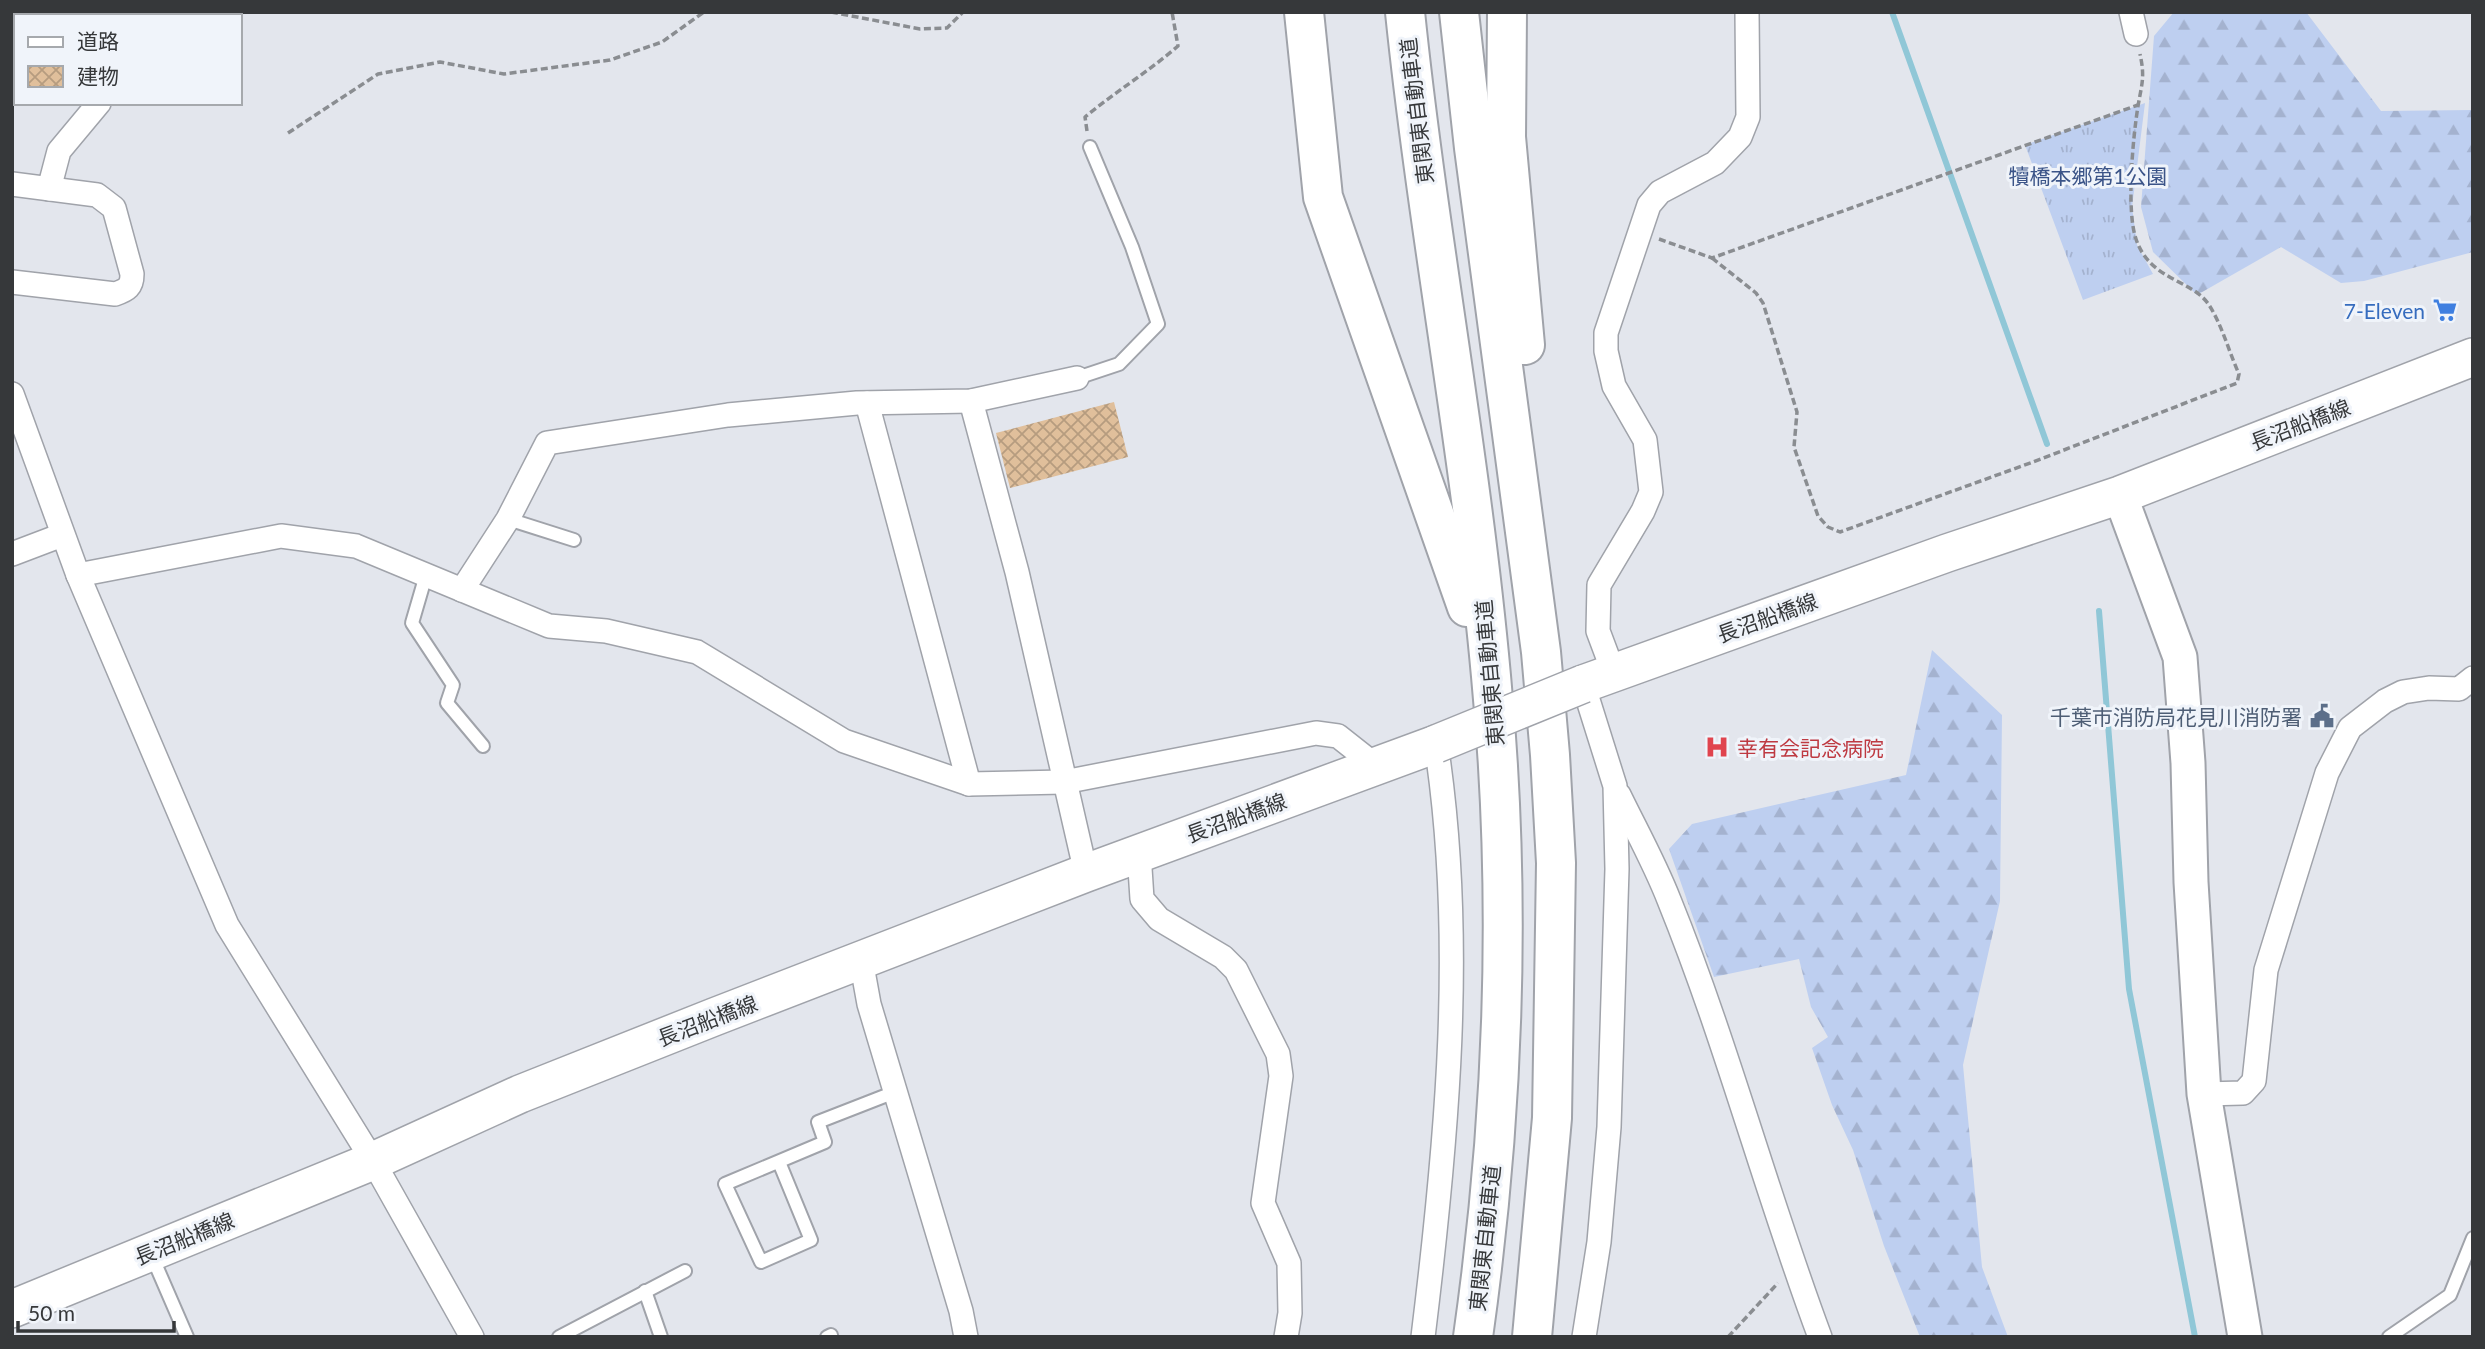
<svg xmlns="http://www.w3.org/2000/svg" width="2485" height="1349" viewBox="0 0 2485 1349" font-family="Lato,'Noto Sans JP',sans-serif">
<defs>
<pattern id="grass-tufts" width="24" height="20" patternUnits="userSpaceOnUse" patternTransform="scale(1.75)"><rect width="24" height="20" fill="#becff0"/><path d="M3 7l-1-3M5 7V3M7 7l1-3M15 17l-1-3M17 17v-4M19 17l1-3" fill="none" stroke="#a4b2cf"/></pattern>
<pattern id="forest-firs" width="22" height="20" patternUnits="userSpaceOnUse" patternTransform="scale(1.75)"><rect width="22" height="20" fill="#becff0"/><path d="M5 1l3.5 6h-7zM16 11l3.5 6h-7z" fill="#a4b2cf"/></pattern>
<pattern id="building-cross-hatch" width="8" height="8" patternUnits="userSpaceOnUse" patternTransform="scale(1.75)"><rect width="8" height="8" fill="#e0bf9b"/><path d="M0 0l8 8M0 8l8-8" fill="none" stroke="#b69c7f"/></pattern>
</defs>
<rect width="100%" height="100%" fill="#e3e6ed"/>
<!-- grass -->
<path fill="url(#grass-tufts)" d="M2145 103 2132 207 2137 245 2153 274 2083 300 2025 145Z"/>
<!-- forest -->
<g fill="url(#forest-firs)">
<path d="M2174 12H2306L2381 111 2473 110V252L2364 281 2341 283 2281 247 2197 295 2153 252 2141 207 2154 36Z"/>
<path d="M1932 650 2002 715 2000 901 1963 1065 1982 1267 2008 1337H1920L1884 1246 1853 1150 1832 1105 1812 1048 1828 1037 1811 1007 1799 959 1714 977 1669 849 1692 824 1906 775Z"/>
</g>
<g fill="none" stroke-linecap="round" stroke-linejoin="round">
<!-- stream -->
<g stroke="#90c7d7" stroke-width="6">
<path d="M1892 12 2047 444"/>
<path d="M2099 611 2129 989 2195 1337"/>
</g>
</g>
<!-- building -->
<path fill="url(#building-cross-hatch)" d="M1114 402 1128 457 1010 488 996 433Z"/>
<g fill="none" stroke-linecap="round" stroke-linejoin="round">
<!-- lane casing -->
<g stroke="#a0a3aa" stroke-width="16">
<g id="lane">
<path d="M1077 378 1119 364 1158 324 1132 247 1090 147"/>
<path d="M508 519 574 540"/>
<path d="M426 575 412 623 453 685 447 703 483 746"/>
<path d="M779 1162 811 1240 761 1262 725 1184 825 1142 818 1122 895 1092"/>
<path d="M151 1254 187 1337"/>
<path d="M645 1291 661 1337"/>
<path d="M559 1337 685 1271"/>
<path d="M827 1337 831 1335"/>
<path d="M2389 1337 2450 1295 2473 1238"/>
</g>
</g>
<!-- street casing -->
<g stroke="#a0a3aa" stroke-width="26">
<g id="street">
<path d="M2131 12 2136 34"/>
<path d="M39 16 41 12"/>
<path d="M172 16 174 12"/>
<path d="M12 25H16"/>
<path d="M12 184 97 195 114 208 132 274C132 287 127 290 115 294L12 282"/>
<path d="M49 189 59 151 99 103"/>
<path d="M12 394 78 575 227 925 373 1161 472 1337"/>
<path d="M971 401 1017 572 1086 873"/>
<path d="M867 403 969 784"/>
<path d="M12 554 62 535"/>
<path d="M78 575 281 536 356 546 549 626 606 631 697 652 844 741 969 784 1064 782 1316 733 1338 736 1376 766"/>
<path d="M462 590 508 519 547 443 728 415 857 403 971 401 1077 378"/>
<path d="M1613 671 1598 631 1599 585 1643 511 1651 492 1645 440 1614 386 1606 351V333L1649 205 1660 192 1715 163 1740 137 1748 117 1747 12"/>
<path d="M1583 684 1615 786 1617 869 1609 1127 1599 1242 1584 1337"/>
<path d="M1619 795C1636 830 1655 864 1669 900 1727 1043 1766 1193 1820 1337"/>
<path d="M1139 853 1142 899 1159 919 1223 957 1236 970 1278 1054 1281 1076 1263 1203 1289 1263 1290 1313 1286 1337"/>
<path d="M861 960 869 1004 961 1311 966 1337"/>
<path d="M2204 1094 2243 1093 2254 1081 2266 970 2327 773 2350 728 2385 701 2403 692 2429 688 2459 689 2473 678"/>
<path d="M1423 1337C1447 1142 1466 939 1436 744"/>
</g>
</g>
<!-- secondary casing -->
<g stroke="#a0a3aa" stroke-width="37">
<path id="secondary" d="M2120 495 2180 657 2188 763 2191 882 2204 1094 2245 1337"/>
</g>
<!-- primary casing -->
<g stroke="#a0a3aa" stroke-width="40">
<g id="primary">
<path d="M1583 684 1947 553 2120 495 2473 357"/>
<path d="M12 1309 373 1161 520 1094 714 1017 1086 873 1436 744"/>
</g>
</g>
<!-- highway casing -->
<g stroke="#a0a3aa" stroke-width="42">
<g id="highway">
<path d="M1304 12 1323 197 1467 607"/>
<path d="M1405 12C1428 234 1471 454 1491 676 1512 896 1504 1118 1473 1337"/>
<path d="M1459 12 1474 148 1541 652 1550 755 1556 863 1552 1118 1532 1337"/>
<path d="M1507 12 1506 137 1525 345"/>
</g>
</g>
<!-- path -->
<g stroke="#8a8d91" stroke-width="3.5" stroke-dasharray="7 3.5" stroke-linecap="butt">
<path d="M831 12 920 29 947 28 963 12"/>
<path d="M1087 131 1085 117C1115 92 1148 72 1178 46L1172 12"/>
<path d="M288 133 378 74 440 62 504 74 610 60 662 42 704 12"/>
<path d="M1659 239 1712 258 2138 105"/>
<path d="M1712 258 1756 293 1763 303 1797 412 1794 447 1818 516 1828 527 1840 532 2033 462 2237 383 2239 374C2229 352 2222 325 2209 305 2192 279 2150 281 2136 239 2126 210 2133 137 2138 106 2142 83 2145 77 2140 54"/>
<path d="M1728 1337 1778 1283"/>
</g>
<!-- lane -->
<use href="#lane" stroke="#fff" stroke-width="12"/>
<!-- street -->
<use href="#street" stroke="#fff" stroke-width="23"/>
<!-- secondary -->
<use href="#secondary" stroke="#fff" stroke-width="33"/>
<!-- primary -->
<use href="#primary" stroke="#fff" stroke-width="37"/>
<!-- highway -->
<use href="#highway" stroke="#fff" stroke-width="38"/>
<!-- primary-bridge casing -->
<g stroke="#a0a3aa" stroke-width="40" stroke-linecap="butt">
<path id="primary-bridge" d="M1436 744 1583 684"/>
</g>
<!-- primary-bridge -->
<use href="#primary-bridge" stroke="#fff" stroke-width="37"/>
</g>
<!-- icons -->
<defs>
<g id="supermarket-bare" transform="scale(1.89)"><path d="M-6-5.5h2.5l.6 2H6L4.5 2H-2.5L-4.4-4H-6ZM-1.5 3.2a1.3 1.3 0 1 0 .1 0ZM3 3.2a1.3 1.3 0 1 0 .1 0Z" fill="#3f7fe0" stroke="#f0f4fa" stroke-width="2.5" paint-order="stroke"/></g>
<g id="civic-bare" transform="scale(1.89)"><path d="M-.6-6.5H3V-4.5H.6V-3L4-1V1h2V6H-6V1h2V-1L-.6-3ZM-1.2 2.5V6h2.4V2.5Z" fill="#5c6f8a" stroke="#f0f4fa" stroke-width="2.5" paint-order="stroke"/></g>
<g id="hospital-bare" transform="scale(1.89)"><path d="M-5-5h3v3.5h4V-5h3V5h-3V1.5h-4V5h-3Z" fill="#e0444e" stroke="#f0f4fa" stroke-width="2.5" paint-order="stroke"/></g>
</defs>
<g fill-rule="evenodd">
<use href="#supermarket-bare" x="2445" y="310"/>
<use href="#civic-bare" x="2322" y="716"/>
<use href="#hospital-bare" x="1717" y="747"/>
</g>
<g text-anchor="middle" dominant-baseline="central" stroke-width="6" stroke-linejoin="round" paint-order="stroke">
<!-- street labels -->
<g font-size="21" fill="#36383a" stroke="#f0f4fa">
<text transform="translate(1416 111) rotate(-97)">東関東自動車道</text>
<text transform="translate(2300 424) rotate(-21)">長沼船橋線</text>
<text transform="translate(1767 617) rotate(-20)">長沼船橋線</text>
<text transform="translate(1489 673) rotate(-95)">東関東自動車道</text>
<text transform="translate(1236 817) rotate(-20)">長沼船橋線</text>
<text transform="translate(707 1020) rotate(-21)">長沼船橋線</text>
<text transform="translate(184 1238) rotate(-22)">長沼船橋線</text>
<text transform="translate(1484 1238) rotate(-84)">東関東自動車道</text>
</g>
<!-- park labels -->
<g font-size="21" fill="#3b5488" stroke="#f0f4fa">
<text x="2088" y="175">犢橋本郷第1公園</text>
</g>
<!-- shop labels -->
<g font-size="21" fill="#366cbe" stroke="#f0f4fa" text-anchor="end">
<text x="2425" y="310">7-Eleven</text>
</g>
<!-- service labels -->
<g font-size="21" fill="#4e5e75" stroke="#f0f4fa" text-anchor="end">
<text x="2302" y="716">千葉市消防局花見川消防署</text>
</g>
<!-- health labels -->
<g font-size="21" fill="#be3a42" stroke="#f0f4fa" text-anchor="start">
<text x="1737" y="747">幸有会記念病院</text>
</g>
</g>
<!-- border -->
<rect width="2485" height="1349" fill="none" stroke="#36383a" stroke-width="28"/>
<!-- legend -->
<rect x="14" y="14" width="228" height="91" fill="#f0f4fa" stroke="#a6a9ad" stroke-width="2"/>
<rect x="28" y="37" width="35" height="10" fill="#ffffff" stroke="#a6a9ad" stroke-width="2"/>
<text x="77" y="49" font-size="21" fill="#36383a">道路</text>
<rect x="28" y="66" width="35" height="21" fill="url(#building-cross-hatch)" stroke="#a6a9ad" stroke-width="2"/>
<text x="77" y="84" font-size="21" fill="#36383a">建物</text>
<!-- scale -->
<path d="M18 1321v10h156v-10" fill="none" stroke="#36383a" stroke-width="3.5"/>
<text x="28" y="1321" font-size="21" fill="#36383a" stroke="#f0f4fa" stroke-width="5" paint-order="stroke">50 m</text>
</svg>
